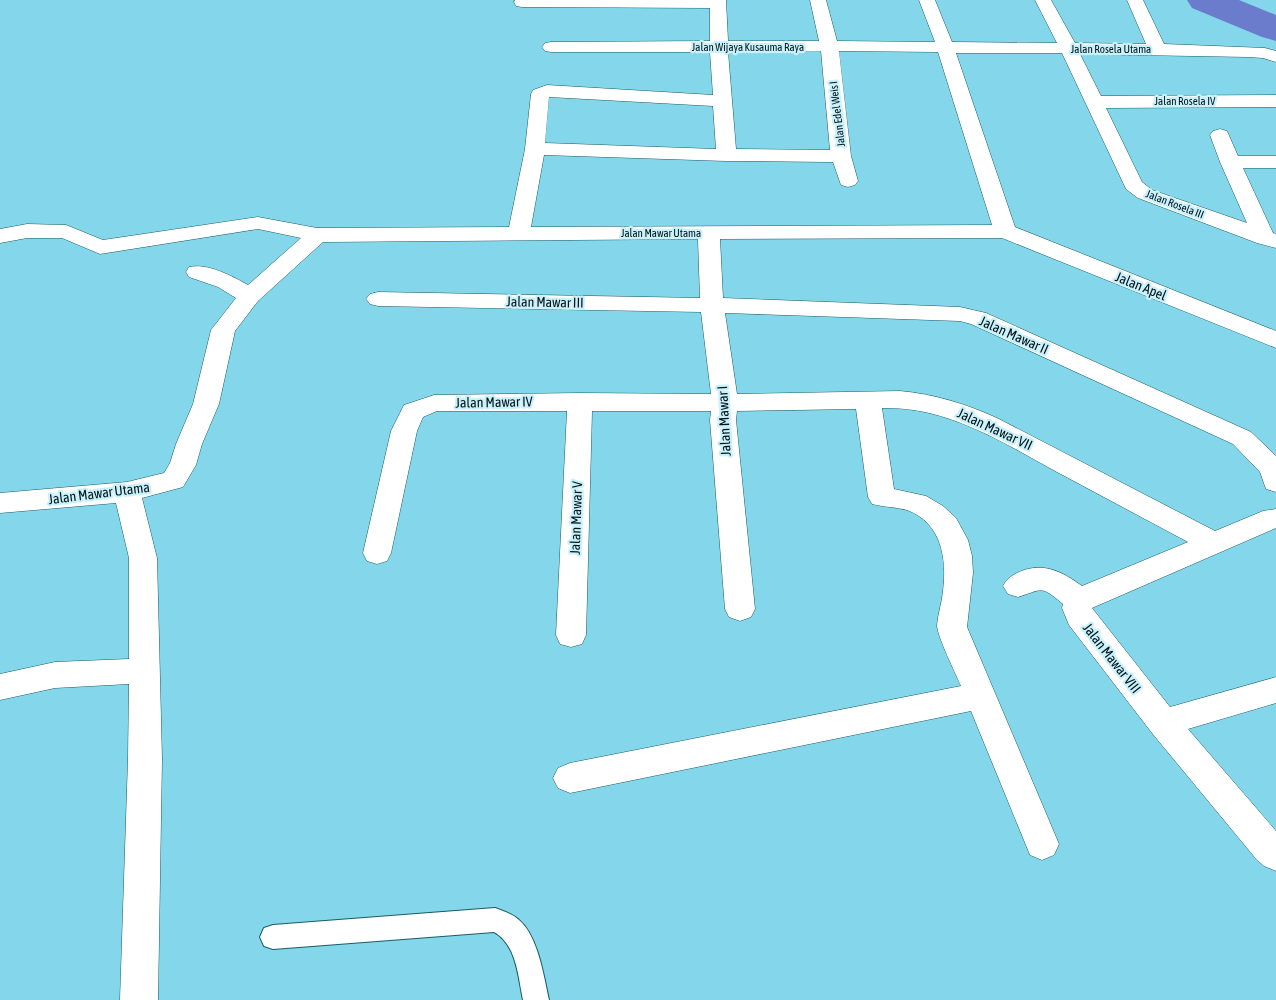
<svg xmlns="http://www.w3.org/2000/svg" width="1276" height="1000" viewBox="0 0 1276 1000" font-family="'Asap Condensed',sans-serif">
<rect width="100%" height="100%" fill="#84d7ea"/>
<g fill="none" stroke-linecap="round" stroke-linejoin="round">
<!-- river -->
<path fill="#6b7ccd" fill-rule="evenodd" d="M1187 0H1239L1276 15V41L1262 37 1192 8Z"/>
<!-- lane casing -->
<g stroke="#185c69" stroke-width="2">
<path id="lane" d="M495 908C503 911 513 914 519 920 538 936 544 977 549 1000H523C518 977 517 945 494 932L273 949 264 946 260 937 264 928 273 925Z"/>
</g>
<!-- street casing -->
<g stroke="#185c69" stroke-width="1">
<path id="street" d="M515 0H726L728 41H819L810 0H826L837 41 935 42 919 0H935L952 42 1057 43 1035 0H1051L1075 43 1146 44 1127 0H1143L1164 44 1265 48 1276 51V62L1263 58 1249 57 1080 54 1101 96 1276 95V107L1106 108 1142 182 1152 190 1247 223 1220 162 1210 135 1213 131 1220 129 1227 131 1238 156H1276V168H1243L1273 233 1276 234V248L1257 243 1138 198 1126 189 1062 53H956L1015 227 1276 331V348L1002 238 720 239 723 298 960 307 986 313 1251 432 1276 456V492L1266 489 1260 472 1233 444 971 324 960 321 725 313 737 394 900 391C934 394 966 404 997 418L1215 531 1263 511 1276 509V528L1092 608 1170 707 1276 677V703L1188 729 1276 831V871L1264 866 1257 860 1152 733 1069 625 1062 608 1063 604C1040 585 1044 589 1018 597L1008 594 1003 586C1008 577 1014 574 1024 570 1047 563 1064 573 1082 586L1188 542C1144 519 1101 495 1057 472 1002 442 947 406 882 408L894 489 926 496 943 506 956 518 968 540 972 556 973 573 967 627 1059 844 1054 855 1042 860 1030 855 971 711 570 793 558 788 553 778 558 768 570 763 961 686C956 674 937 636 937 625 938 614 942 602 943 591 947 559 942 523 907 510 896 507 883 507 872 504L868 497 856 409 737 411 736 420 755 609 751 617 740 621 729 617 725 609 710 420 711 411H592L586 635 582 644 571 647 560 644 556 635 567 411H437L423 417 417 431 391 553 387 561 377 564 367 561 363 553 391 431 404 405 434 395 580 393 711 394 701 312 378 306 370 304 366 299 370 294 378 292 700 298 698 239 323 242 258 301 235 331 219 404 202 444 196 465 183 487 142 498 157 558 162 759 158 1000H120L128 759 129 684 55 688 0 700V674L55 662 129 659V558L116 503 0 513V493L127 482 164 473 170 463 176 444 193 404 211 330 236 298 218 287 189 277 186 272 189 267C208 263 232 276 248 285L301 238 258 229 100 254 62 238H27L0 243V229L27 224 66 225 103 240 258 217 317 228 509 227 525 149 531 94 533 90 547 85 713 95 710 52H551L545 51 542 47 545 43 551 42 710 41V8L522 7 516 6 514 2ZM821 51 830 150 736 149 728 52ZM839 51 938 52 992 225 531 227 544 155 726 161 833 162 841 185 848 187 855 185 858 181 851 156ZM549 97 713 106 716 149 545 143Z"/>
</g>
<!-- lane -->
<use href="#lane" fill="#fff" fill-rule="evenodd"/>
<!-- street -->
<use href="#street" fill="#fff" fill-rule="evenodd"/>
</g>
<g text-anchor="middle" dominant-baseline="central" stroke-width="4.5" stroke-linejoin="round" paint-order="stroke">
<!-- far-street labels -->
<g font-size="11" fill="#001319" stroke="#caf1fa">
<text x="748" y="47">Jalan Wijaya Kusauma Raya</text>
<text x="1111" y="49">Jalan Rosela Utama</text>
<text x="1185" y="101">Jalan Rosela IV</text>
<text transform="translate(837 114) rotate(-97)">Jalan Edel Weis I</text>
<text transform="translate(1175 204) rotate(21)">Jalan Rosela III</text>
<text x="661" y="233">Jalan Mawar Utama</text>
</g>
<!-- street labels -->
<g font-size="14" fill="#001319" stroke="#caf1fa">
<text transform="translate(1141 286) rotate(22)">Jalan Apel</text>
<text transform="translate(545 302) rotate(1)">Jalan Mawar III</text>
<text transform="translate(1014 335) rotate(24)">Jalan Mawar II</text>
<text transform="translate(494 402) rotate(-1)">Jalan Mawar IV</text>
<text transform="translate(724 421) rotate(-93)">Jalan Mawar I</text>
<text transform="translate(995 429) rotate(25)">Jalan Mawar VII</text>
<text transform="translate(99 493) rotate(-7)">Jalan Mawar Utama</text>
<text transform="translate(576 518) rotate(-88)">Jalan Mawar V</text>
<text transform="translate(1112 658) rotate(52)">Jalan Mawar VIII</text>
</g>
</g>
</svg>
